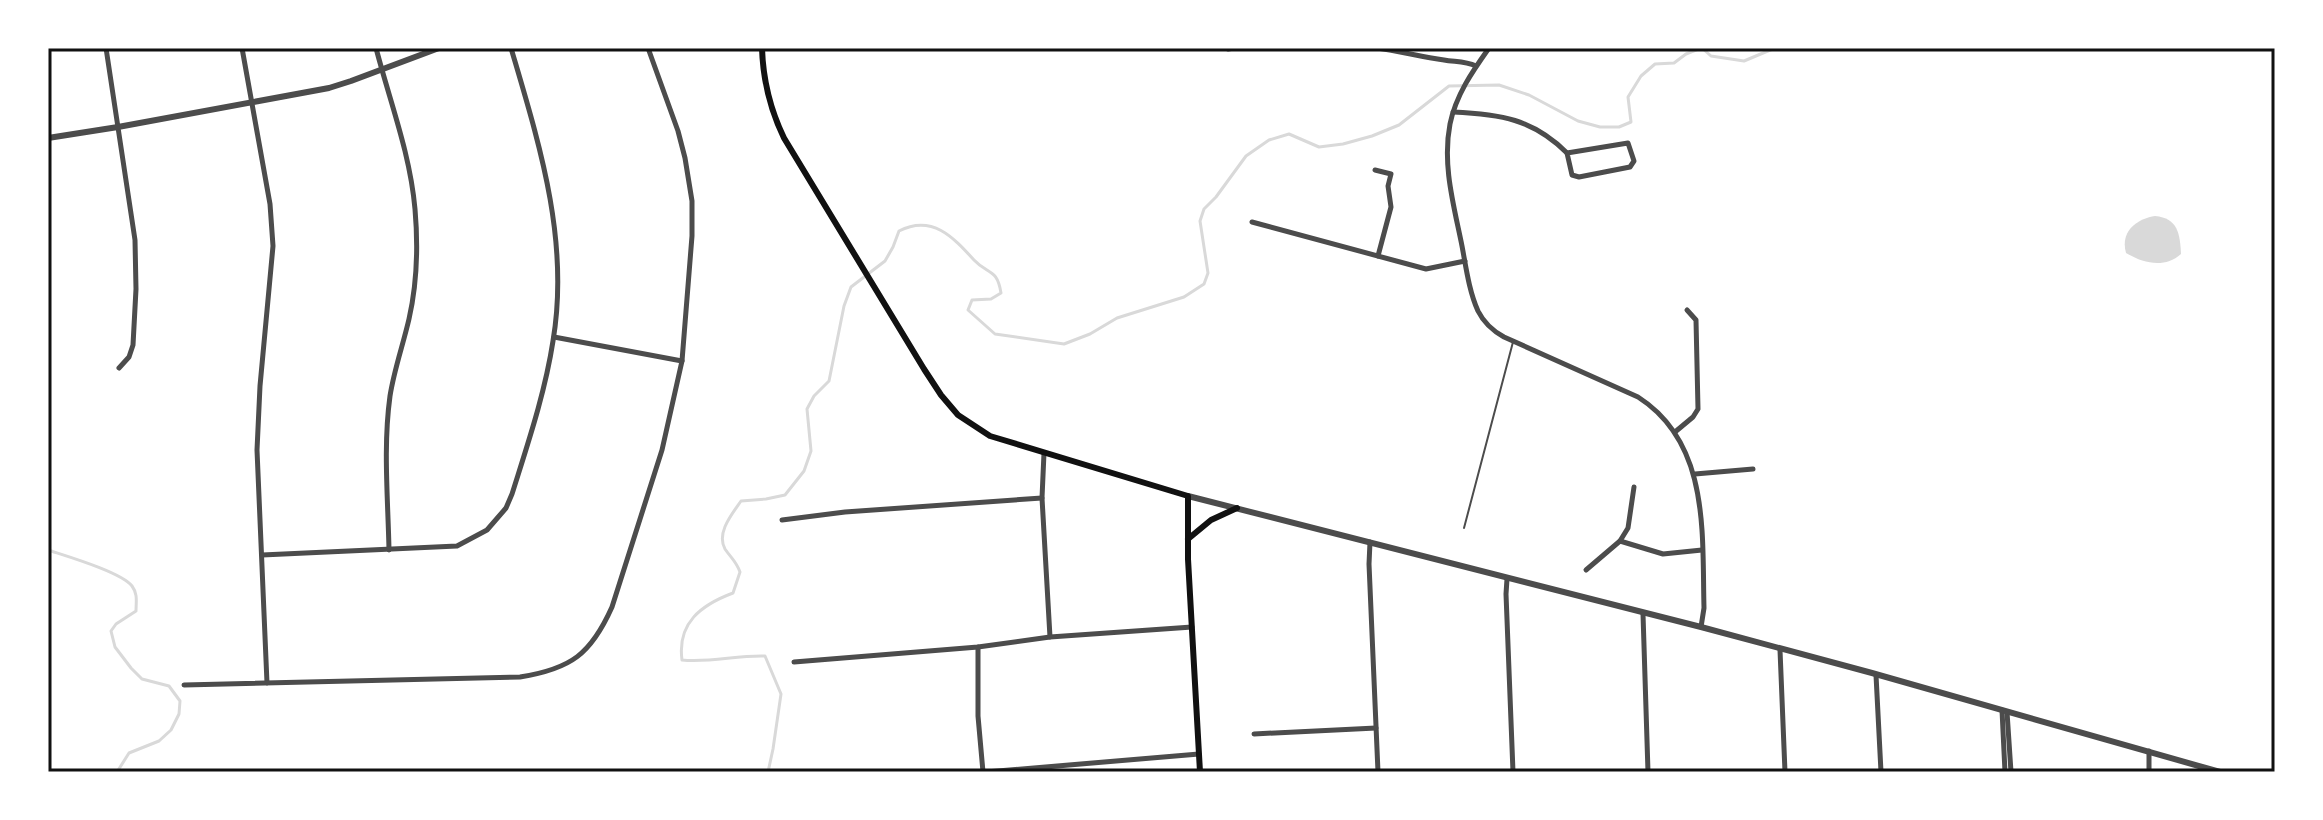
<svg xmlns="http://www.w3.org/2000/svg" width="2323" height="820" viewBox="0 0 2323 820" font-family="'PT Sans Narrow',sans-serif">
<rect width="100%" height="100%" fill="#fff"/>
<!-- water -->
<path fill="#d9d9d9" d="M2155 216C2178 218 2180 234 2181 254 2164 269 2143 263 2126 253 2120 232 2136 219 2155 216Z"/>
<g fill="none" stroke-linecap="round" stroke-linejoin="round">
<!-- stream -->
<g stroke="#d9d9d9" stroke-width="3">
<path d="M1702 48 1711 56 1744 61 1775 48"/>
<path d="M48 550C66 556 121 572 132 586 138 594 136 602 136 611L116 624 111 631 115 647 131 668 142 679 169 686 180 701 179 714 171 730 159 741 129 753 117 772"/>
<path d="M768 772 773 749 781 694 765 656C737 655 710 663 682 660 677 623 701 605 733 593L740 572C736 561 731 558 725 549 716 533 732 514 741 501L766 499 785 495 804 471 811 451 807 409 814 396 829 381 844 306 851 287 885 261 893 247 899 231C932 214 953 237 974 260 988 275 997 268 1001 293L991 299 972 300 968 310 995 334 1064 344 1090 334 1117 318 1184 297 1204 284 1208 273 1200 221 1204 209 1216 197 1246 156 1269 140 1289 134 1319 147 1343 144 1372 136 1399 125 1449 86 1499 85 1529 95 1578 121 1600 127H1619L1631 122 1628 97 1641 76 1655 64 1674 63 1686 54 1701 48"/>
</g>
<!-- service -->
<path stroke="#4c4c4c" stroke-width="2" d="M1464 528 1513 342"/>
<!-- minor -->
<g stroke="#4c4c4c" stroke-width="5">
<path d="M106 48 135 240 136 289 133 345 129 357 119 368"/>
<path d="M242 48 270 204 273 246 260 386 257 450 267 683"/>
<path d="M376 48C390 102 410 153 415 209 418 244 417 284 409 319 403 345 394 370 390 396 383 447 388 499 389 550"/>
<path d="M1377 48C1400 51 1421 57 1444 60 1455 62 1465 61 1476 66"/>
<path d="M1489 48C1472 72 1456 95 1450 124 1442 165 1454 206 1462 246 1466 267 1469 291 1478 311 1484 323 1493 331 1504 337L1638 397C1710 443 1702 533 1704 608L1701 627"/>
<path d="M1228 49 1234 48"/>
<path d="M1453 112C1500 114 1533 119 1567 153"/>
<path d="M1628 143 1634 161 1630 167 1579 177 1572 175 1567 153Z"/>
<path d="M1375 170 1391 174 1388 186 1391 207 1378 256"/>
<path d="M1252 222 1426 269 1465 261"/>
<path d="M554 337 682 361"/>
<path d="M1675 432 1693 417 1698 409 1696 320 1687 310"/>
<path d="M1044 453 1042 498 1050 637"/>
<path d="M1695 474 1753 469"/>
<path d="M782 520 845 512 1042 498"/>
<path d="M1620 541 1628 528 1634 487"/>
<path d="M1370 542 1369 564 1378 772"/>
<path d="M262 555 457 546 487 530 506 508 512 494C528 443 545 393 553 341 570 240 539 143 511 48"/>
<path d="M1586 570 1620 541 1663 554 1702 550"/>
<path d="M1507 579 1506 594 1513 772"/>
<path d="M1643 614 1648 772"/>
<path d="M978 647V716L983 772"/>
<path d="M1780 650 1785 772"/>
<path d="M794 662 978 647 1050 637 1192 627"/>
<path d="M1876 675 1881 772"/>
<path d="M184 685 520 677C571 669 591 654 612 607L662 450 682 361 692 236V201L685 158 678 131 648 48"/>
<path d="M2002 710 2005 772"/>
<path d="M2007 712 2011 772"/>
<path d="M1254 734 1376 728"/>
<path d="M2149 751V772"/>
<path d="M986 772 1199 754"/>
</g>
<!-- tertiary -->
<g stroke="#4c4c4c" stroke-width="6">
<path d="M48 138 118 127 329 88 351 81 439 48"/>
<path d="M1188 496 1701 627 1872 673 2220 772"/>
</g>
<!-- secondary -->
<g stroke="#111" stroke-width="6">
<path d="M762 48C763 81 770 109 784 138L924 369 941 395 958 415 990 436 1188 496V559L1200 772"/>
<path d="M1188 539 1211 520 1237 508"/>
</g>
</g>
<!-- border -->
<rect width="2323" height="820" fill="none" stroke="#ffffff" stroke-width="100"/>
<rect x="50" y="50" width="2223" height="720" fill="none" stroke="#111" stroke-width="3"/>
</svg>
